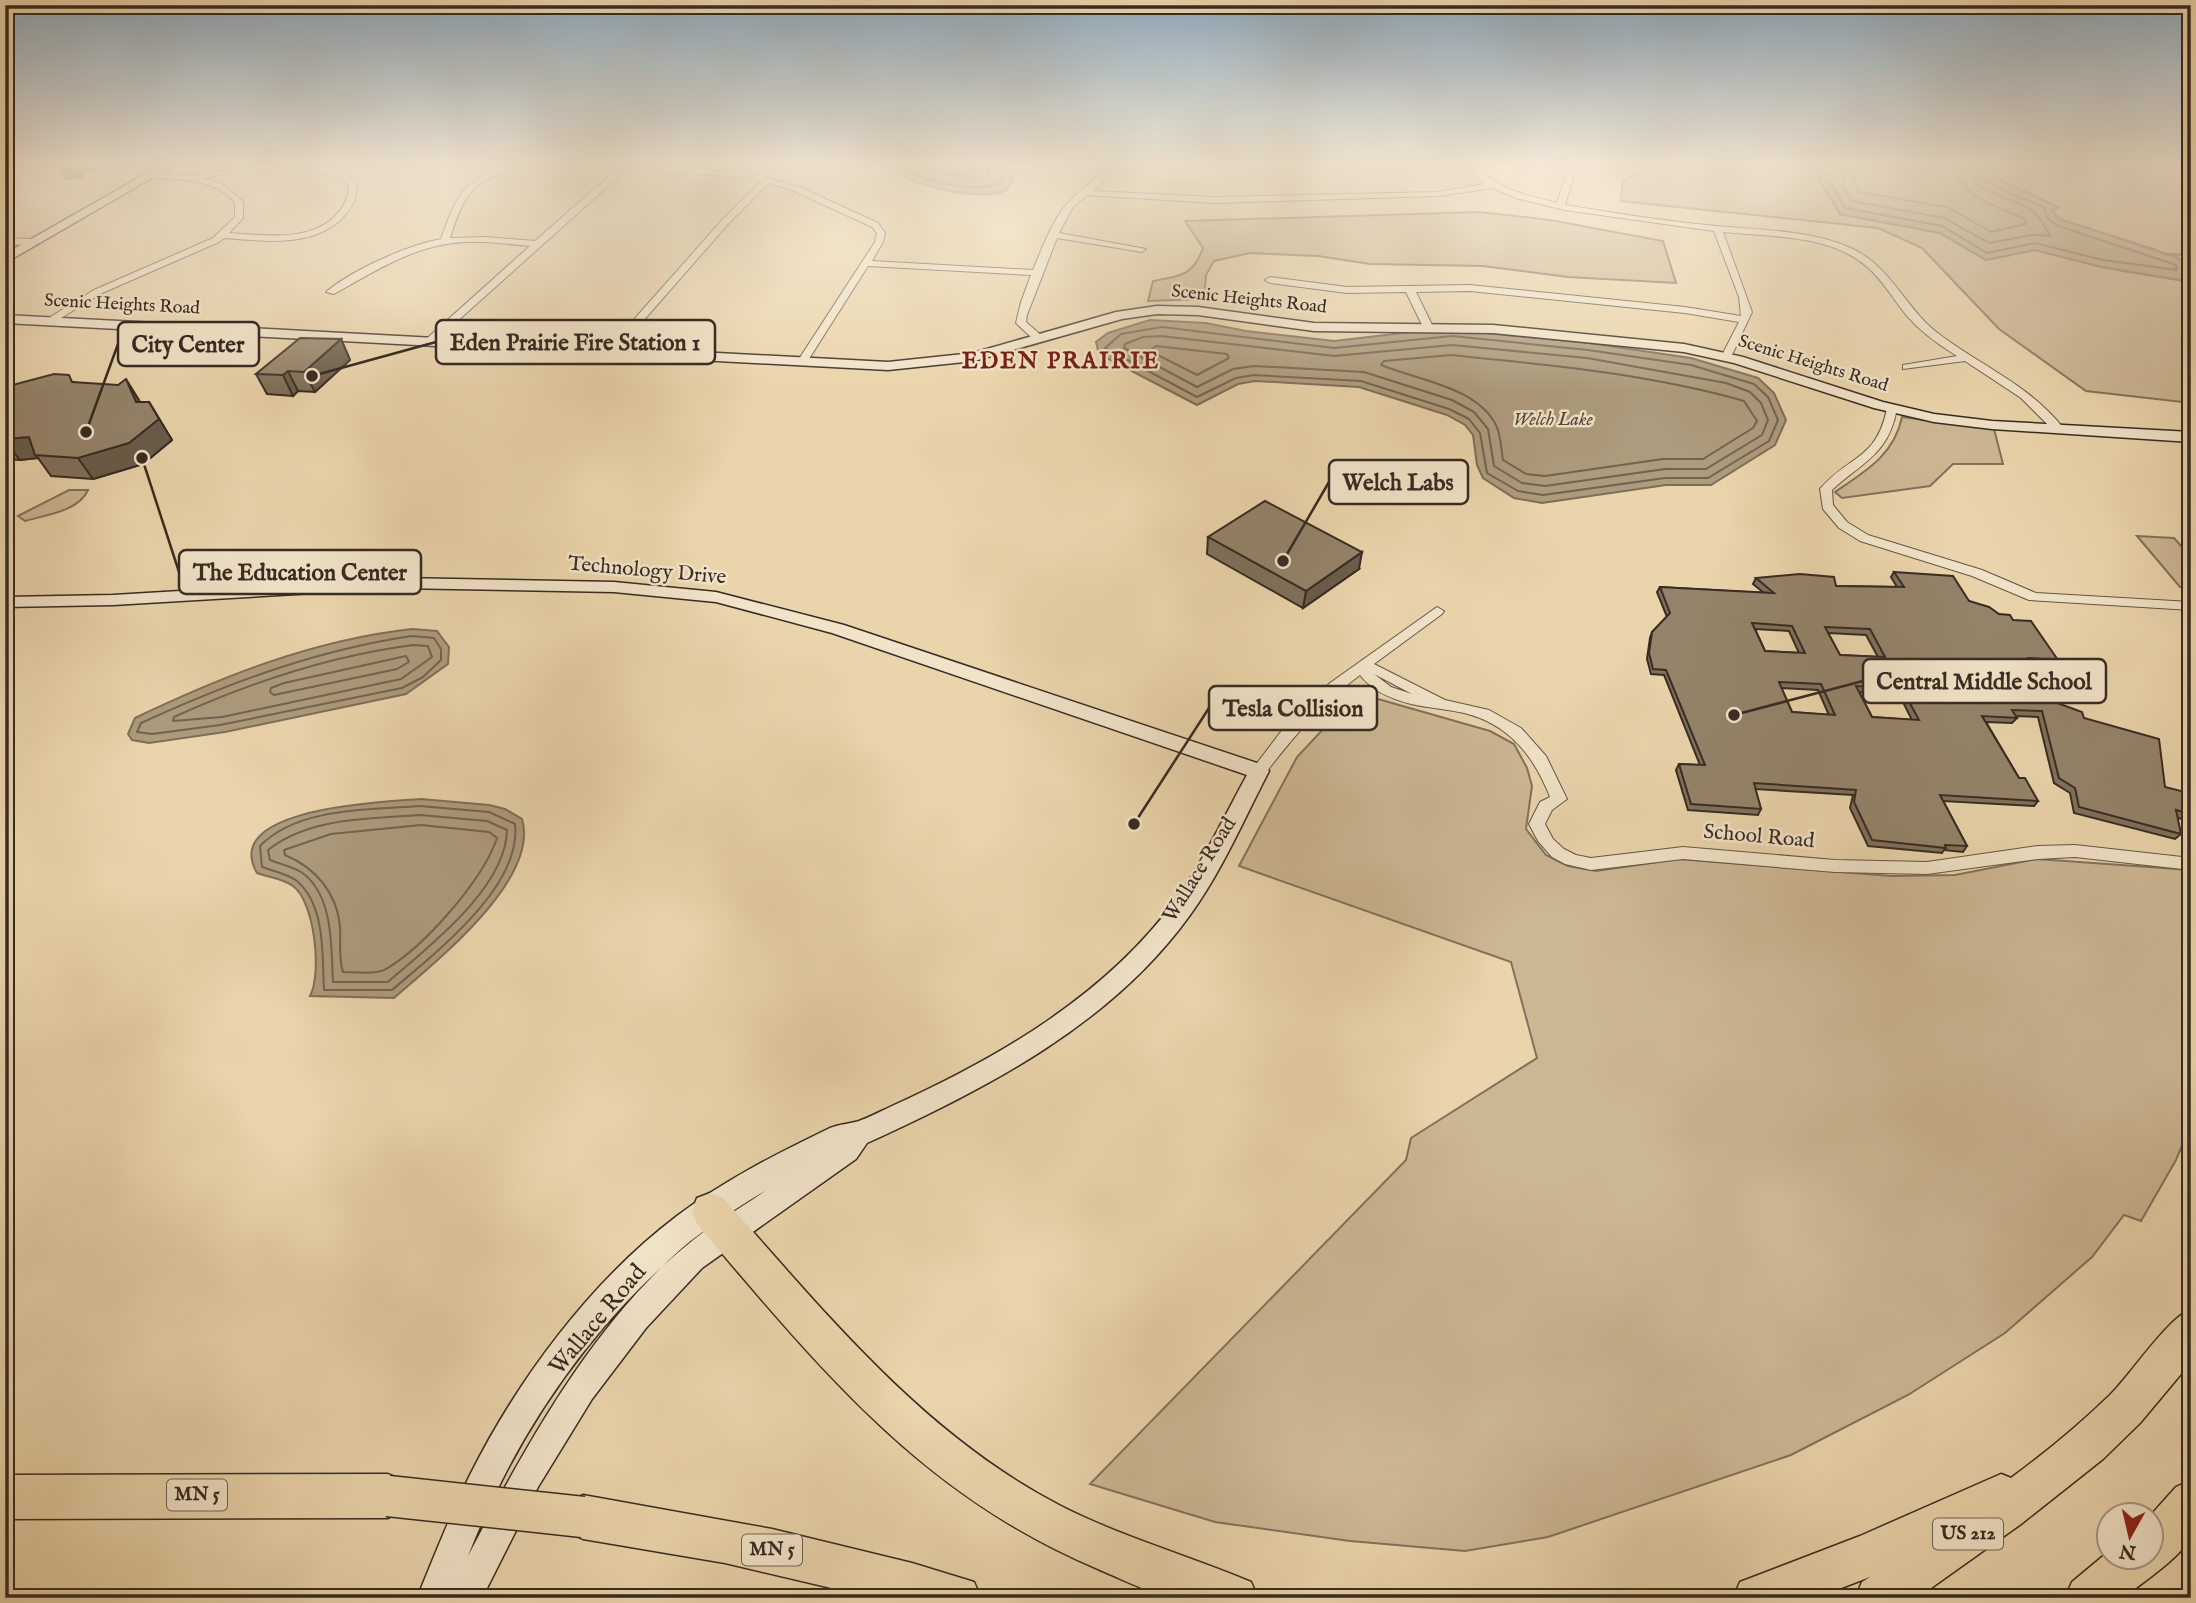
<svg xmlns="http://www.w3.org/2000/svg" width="2196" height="1603" viewBox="0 0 2196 1603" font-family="'IM FELL English',serif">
<rect width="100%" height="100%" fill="#ead4ab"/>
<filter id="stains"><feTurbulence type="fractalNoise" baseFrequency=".00286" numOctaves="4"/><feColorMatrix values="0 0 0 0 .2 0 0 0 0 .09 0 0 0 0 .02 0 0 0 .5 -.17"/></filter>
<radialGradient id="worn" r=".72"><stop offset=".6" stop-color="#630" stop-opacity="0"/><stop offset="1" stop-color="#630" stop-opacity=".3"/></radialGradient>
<!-- green -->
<g fill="#ccb794" stroke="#82715c" stroke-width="2">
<path d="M1681 165H1832L1829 175 1818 176 1840 214 1940 233 1986 260 2035 250 2117 270 2191 282V403L2086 391 1999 329 1922 248 1878 228 1621 201 1623 181 1641 172 1639 168Z"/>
<path d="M1978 165H2186L2191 169V266L2153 249 2059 219 2052 210 2058 207 1995 177Z"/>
<path d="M1478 212 1550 220 1663 241 1676 283 1568 277 1483 266 1370 264 1318 256 1250 253 1214 261 1206 275 1204 299 1148 301 1153 281C1180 276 1193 276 1203 248L1185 221Z"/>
<path d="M1902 417 1994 429 2003 464H1953L1930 486 1842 498 1835 492C1866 471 1894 455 1902 417Z"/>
<path d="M69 490H88C79 511 46 515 25 521L18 516Z"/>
<path d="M2137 536 2174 538 2191 557V587H2180Z"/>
<path d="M1357 693 1490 731 1514 744 1527 768 1532 786 1526 829 1546 855 1568 866 1596 871 1679 859 1891 876 1955 875 2037 859 2191 870V1124L2176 1160 2141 1221 2124 1215 2092 1257 2005 1333 1908 1395 1791 1455 1548 1537 1465 1551 1350 1541 1215 1522 1090 1484 1406 1160 1411 1138 1537 1058 1511 962 1239 866 1297 757Z"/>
</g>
<!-- water -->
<g fill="#ad9b7d" stroke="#7e6e59" stroke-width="2">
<path d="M885 165H998L1011 174 1012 180 1007 190C980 203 907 185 885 165Z"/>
<path d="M1832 165H1978L1995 177 2059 208 2052 210 2059 219 2176 257 2191 266V282L2101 267 2035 250 1986 260 1940 233 1840 214 1817 176 1829 175Z"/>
<path d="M1150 320 1206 323 1246 331 1334 341 1420 331H1465L1589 343 1691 358 1758 378 1774 393 1786 420 1775 445 1711 485H1666L1542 503 1514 498 1483 478 1477 465 1473 435 1465 425 1447 415 1359 387 1255 381 1238 384 1197 405 1099 354 1096 342 1108 333Z"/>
<path d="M412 629 437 631 449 647 448 664 406 694 225 732 149 743 132 740 128 734 135 718C223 676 313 640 412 629Z"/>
<path d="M421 799 489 805 505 809 522 819C540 880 435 962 394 998L310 996C322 974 315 902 293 886 284 879 268 877 257 873 219 807 386 802 421 799Z"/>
</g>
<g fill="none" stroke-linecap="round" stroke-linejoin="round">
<!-- shore -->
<g stroke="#726350" stroke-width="2">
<path d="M896 165C925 181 971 195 1003 182L996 165"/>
<path d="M915 165 939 173 985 178 989 176 987 165"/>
<path d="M1838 165 1831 183 1845 208 1942 226 1987 253 2035 243 2103 260 2177 270 2176 265 2056 225 2047 218 2044 207C2022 196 1985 189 1974 165"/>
<path d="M1847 165 1842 184 1852 201 1944 218 1989 243 2032 235 2050 236C2046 229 2041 218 2035 213 2012 194 1975 198 1965 165"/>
<path d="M1857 165 1854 183 1859 192 1947 207 1991 232 2026 224 2025 219C1997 206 1962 200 1955 165"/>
<path d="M1162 327 1334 348 1452 336 1588 350 1691 365 1754 384 1768 397 1778 420 1769 441 1708 478H1665L1543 495 1518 491 1487 473 1480 433 1469 419 1449 409 1361 381 1254 375 1236 378 1197 397 1105 348 1121 334Z"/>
<path d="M1161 336 1334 356 1452 345 1587 358 1726 383 1750 392 1761 403 1768 420 1762 435 1706 469H1665L1545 486 1522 483 1494 466 1488 429 1474 412 1452 400 1364 372 1254 366 1233 369 1197 387 1124 348 1125 344 1143 337Z"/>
<path d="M1156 346 1227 354 1229 358 1197 375 1154 353 1152 349Z"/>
<path d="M1451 355C1550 365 1648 374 1744 401L1757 421 1753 428 1703 459H1663L1545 476 1526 474 1503 460C1501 449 1501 433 1495 423 1475 387 1418 380 1381 365L1384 361Z"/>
<path d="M412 636 434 638 441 649V660L423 677 402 688 220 725 152 734 137 732 141 723C229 683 316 650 412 636Z"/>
<path d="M413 645 428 646 432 657 401 679 222 717 173 721 174 717C251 682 329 656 413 645Z"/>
<path d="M406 656 409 662 397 669 274 695 270 692 271 688 284 683Z"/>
<path d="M420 806 489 812 515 824C522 887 436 952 392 990H324C322 956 326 906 297 881 288 874 273 871 262 867L260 846C298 807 369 810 420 806Z"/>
<path d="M420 815 487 821 507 830C506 888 429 946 388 982H333C331 948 334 894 301 872 293 867 280 864 270 860L268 850C310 817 369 819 420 815Z"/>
<path d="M421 825 489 832 497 838C483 880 424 947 386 969 376 975 355 972 343 972 338 957 341 942 340 927 337 893 316 868 285 855L284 850 331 834Z"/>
</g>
<!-- stream -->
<path stroke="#7e6e59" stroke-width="2.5" d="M2164 254 2191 255"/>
<!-- street casing -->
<g stroke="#645545" stroke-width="2">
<g id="street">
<path d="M251 165C286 165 328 159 356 183 358 194 354 204 347 213 317 249 265 241 224 238L219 242 100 294 53 323H47V319L94 290 213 238 235 217V202C213 178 180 179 150 178L147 174 195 176ZM275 168C302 169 325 170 348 184 350 196 345 205 337 214 311 243 264 235 229 233L243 218V202L224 185 205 178 229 173Z"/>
<path d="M513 165H527C517 170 505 172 495 176 466 186 459 211 450 238L485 237 535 241 617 169 586 165H630L750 173 802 188 878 223 885 233 883 242 872 261 1033 270C1042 249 1051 223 1066 205 1078 190 1095 183 1105 165H1113L1102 183 1093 191 1214 197 1438 192 1484 184 1467 165H1475C1496 189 1526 195 1557 203L1569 165H1577L1565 205C1612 213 1659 220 1706 225 1754 230 1821 229 1862 254 1894 274 1909 312 1939 334 1981 366 2030 385 2064 429L2054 431 2021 398 1965 361 1903 369V365L1957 356C1939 345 1921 332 1907 316 1893 299 1883 280 1866 266 1829 234 1769 237 1723 232L1752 312 1731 357 1726 360 1721 357 1739 322 1685 313 1470 291 1416 292 1433 327 1428 330 1423 327 1406 292 1347 293 1270 283 1265 280 1270 277 1347 287 1470 285 1685 307 1741 316 1739 297 1714 231 1565 210 1516 198 1493 188 1438 196 1214 203 1087 195 1073 207 1059 233 1146 249 1142 252 1057 238 1027 315 1026 322 1042 336V340H1034L1016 323 1021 302 1031 275 868 266 807 362 802 365 797 362 875 242 877 233 872 227 796 192 769 183 729 223 615 353 606 351 723 219 762 181 749 177 626 170 433 343 424 341 530 246C508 244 486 241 465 242 416 244 375 271 334 294L326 292C352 270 408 245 441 239 457 194 464 178 513 165Z"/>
<path d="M5 238 32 239 36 242 32 245 5 244Z"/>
<path d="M1892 405 1897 408C1889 454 1864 461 1832 490L1833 505 1847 522 1868 535 1982 570 2036 593 2191 602V610L2029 600 1972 576 1860 541 1839 528 1823 509 1820 489C1849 455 1877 460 1887 408Z"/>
<path d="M1437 607 1444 611 1442 614 1374 664 1445 700 1489 710 1521 728 1546 756 1567 799 1552 810 1545 824 1553 839 1564 849 1576 855 1591 858 1683 847 1835 860 1927 862 2038 846 2075 845 2191 858V870L2075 857 2038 859 1927 874 1835 872 1683 859 1591 870 1565 864 1552 857 1538 841 1529 824 1540 802 1550 797C1534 756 1509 724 1464 713 1447 709 1428 708 1411 704 1391 699 1372 691 1360 675 1322 703 1293 737 1264 775H1254L1251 771 1254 767 1286 725 1330 683ZM1374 674 1412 694 1391 687Z"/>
</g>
</g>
<!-- secondary casing -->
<g stroke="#372b23" stroke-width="3">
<g id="secondary">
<path d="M161 165H174L5 263V254Z"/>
<path d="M1157 306 1198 307 1314 323 1493 325 1684 344 1743 357 1883 402 1934 414 1992 421 2191 432V442L1992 429 1934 422 1874 408 1734 363 1684 352 1493 333 1314 331 1198 315 1157 314 1122 319 974 361 888 370 5 323V315L888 362 973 353 1116 312Z"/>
<path d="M398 578 614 582 716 592 844 625 1266 766 1269 771C1244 819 1222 871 1190 915 1111 1025 987 1088 867 1143L856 1159 702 1268 646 1328 592 1399 538 1487 482 1598H417C434 1557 450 1515 470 1475 518 1379 591 1281 677 1216 723 1181 778 1153 830 1128 840 1124 849 1124 859 1121 870 1117 881 1111 892 1106 998 1058 1105 996 1175 901 1203 862 1224 817 1247 775L832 633 716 602 614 592 398 588 113 605 5 607V597L113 595ZM765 1191C738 1210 706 1227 681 1249 587 1333 526 1446 468 1556 525 1409 628 1270 765 1191Z"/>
</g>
</g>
<!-- highway casing -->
<g stroke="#372b23" stroke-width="3">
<g id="highway">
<path d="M710 1193 723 1198C824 1311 922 1434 1059 1505 1121 1537 1187 1555 1251 1582L1258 1598C1232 1598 1191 1603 1167 1597 1144 1590 1121 1579 1098 1569 921 1495 818 1366 697 1224L692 1211 697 1198Z"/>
<path d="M2191 1309V1362L2140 1423 2103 1459 2021 1524 1917 1598H1855L1862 1582 1870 1577 1815 1598H1733L1740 1582 1860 1536 2001 1474 2011 1478C2045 1453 2079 1425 2110 1395 2132 1373 2167 1319 2191 1309Z"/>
<path d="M388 1474 403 1481 410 1496 403 1511 388 1518 5 1519V1475Z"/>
<path d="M2191 1480C2191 1496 2195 1520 2191 1535 2185 1555 2140 1584 2123 1598H2065L2072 1582 2108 1552V1558H2150V1516L2176 1487Z"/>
<path d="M583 1495 772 1529 912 1563 974 1582 981 1598H874L725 1563 583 1539 568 1532 561 1517 568 1502Z"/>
</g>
</g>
<!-- street -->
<use href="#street" fill="#f1e3c8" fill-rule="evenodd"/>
<!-- secondary -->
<use href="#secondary" fill="#f1e3c8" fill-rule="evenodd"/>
<!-- highway -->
<use href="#highway" fill="#ead4ab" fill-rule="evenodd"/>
<!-- highway-bridge casing -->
<g stroke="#372b23" stroke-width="43" stroke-linecap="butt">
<path id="highway-bridge" d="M388 1496 583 1517"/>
</g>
<!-- highway-bridge -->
<use href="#highway-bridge" stroke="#ead4ab" stroke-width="40"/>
</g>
<!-- wall -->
<g fill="#7f715b" stroke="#372b23" stroke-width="2" fill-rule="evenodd">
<path d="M341 339 350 360 315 392 298 391 293 396 267 394 256 374Z"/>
<path d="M74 382 140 402H149L172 440 143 464 93 479 51 476 38 458 20 460 5 459V384L7 386Z"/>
<path d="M1208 537 1359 569 1303 608 1207 554Z"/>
<path d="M1894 572 1969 601 2013 620 2058 660 2054 665 2024 664 2018 670 2024 683 2041 697 2084 718 2165 787 2191 803V817L2188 820 2177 818 2181 834 2175 839 2074 813 2070 793 2054 783 2038 717 2015 716 2017 718 2012 723 1986 722 2019 778 2038 801 2034 806 1943 801 1967 846 1963 852 1944 850 1942 853 1868 846 1850 808 1853 795 1755 789 1761 809 1758 815 1688 810 1676 770 1679 764 1700 765 1664 675 1651 674 1647 659 1650 638 1652 632 1667 617 1657 592 1660 587 1764 593 1753 584 1756 578 1836 586 1897 587 1891 577ZM1755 629 1789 631 1799 653 1765 651ZM1828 633 1866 635 1878 657 1840 655ZM1781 688 1818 690 1829 715 1792 712ZM1859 692 1899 694 1912 720 1872 717Z"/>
</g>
<!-- shaded-wall -->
<g fill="#685c4a" stroke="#372b23" stroke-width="2">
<path d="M76 165H118L80 172 83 176 66 179 61 171Z"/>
<path d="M341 339 350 360 315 392 304 372Z"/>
<path d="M288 371 298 391 293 396 283 375Z"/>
<path d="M126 379 139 400 149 422 136 402Z"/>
<path d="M149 402 172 440 143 464 93 479 78 458Z"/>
<path d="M29 437 35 455 38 458 20 460 5 441V439Z"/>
<path d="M1362 552 1359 569 1303 608 1306 591Z"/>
</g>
<!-- building -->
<g fill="#94836a" stroke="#372b23" stroke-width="2" fill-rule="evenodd">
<path d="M58 165H76L77 167 61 171Z"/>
<path d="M300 338 341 339 304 372 288 371 283 375 256 374Z"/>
<path d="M54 374 69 375 72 382 118 385 126 379 136 402H149L159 419 129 443 78 458 35 455 29 437 5 439V387Z"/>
<path d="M1265 501 1362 552 1306 591 1208 537Z"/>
<path d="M1894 572 1953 576 1969 601 1989 607 1999 614 2010 615 2013 620 2031 621 2058 660 2028 658 2017 669 2024 683 2041 697 2082 712 2084 718 2159 739 2165 787 2189 793 2191 803V814L2176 810 2181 834 2079 807 2075 788 2059 778 2042 711 2012 710 2017 718 1982 716 2019 778H2025L2038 801 1940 795 1967 846 1945 845 1946 848 1872 840 1854 802 1856 790 1754 783 1761 809 1691 804 1679 764 1705 765 1666 670 1653 669 1649 653 1652 632 1670 613 1660 587 1774 593 1756 578 1800 574 1834 577 1836 586 1904 587ZM1752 623 1792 626 1805 653 1765 651ZM1825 627 1870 629 1885 657 1840 655ZM1779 682 1821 684 1835 715 1792 712ZM1856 686 1902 689 1919 720 1872 717Z"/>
</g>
<!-- sky -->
<linearGradient id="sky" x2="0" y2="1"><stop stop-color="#90aabd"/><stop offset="0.42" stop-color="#f6ecd9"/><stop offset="1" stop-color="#f6ecd9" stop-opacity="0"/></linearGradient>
<rect width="2196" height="390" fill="url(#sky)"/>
<g text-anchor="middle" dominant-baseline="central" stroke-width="5" stroke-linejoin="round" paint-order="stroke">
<!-- far-street labels -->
<g font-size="18" fill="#372b23" stroke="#f1e3c8">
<text transform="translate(1249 300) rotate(6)">Scenic Heights Road</text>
<text transform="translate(122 305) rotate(3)">Scenic Heights Road</text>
<text transform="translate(1813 364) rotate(17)">Scenic Heights Road</text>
</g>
<!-- far-water labels -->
<g font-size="19" font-style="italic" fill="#54473a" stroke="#f1e3c8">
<text x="1553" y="420">Welch Lake</text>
</g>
<!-- shield labels -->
<g fill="#f1e3c8" stroke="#6f6254" stroke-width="2">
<rect x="167" y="1479.5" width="60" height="31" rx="5"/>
<rect x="1933" y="1518.5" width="70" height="31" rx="5"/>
<rect x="742" y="1534.5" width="60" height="31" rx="5"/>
</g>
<g font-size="19" font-weight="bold" fill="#372b23">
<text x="197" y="1495">MN 5</text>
<text x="1968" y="1534">US 212</text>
<text x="772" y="1550">MN 5</text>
</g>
<!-- street labels -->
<g font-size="21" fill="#372b23" stroke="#f1e3c8">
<text transform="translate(647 571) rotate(5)">Technology Drive</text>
<text transform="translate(1759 837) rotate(5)">School Road</text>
<text transform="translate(1200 870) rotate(-58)">Wallace Road</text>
</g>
<!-- far-district labels -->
<g font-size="23" font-weight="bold" letter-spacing="2" fill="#7a1f14" stroke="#f1e3c8">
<text x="1061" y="361">EDEN PRAIRIE</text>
</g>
<!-- near-street labels -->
<g font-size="24" fill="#372b23" stroke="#f1e3c8">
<text transform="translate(598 1320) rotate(-50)">Wallace Road</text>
</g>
</g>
<!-- callouts -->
<path fill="none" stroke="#372b23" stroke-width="2.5" d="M312 376L436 342M86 432L118 344M1283 561L1329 482M142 458L179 572M1734 715L1863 681M1134 824L1209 708"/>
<g fill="#372b23" stroke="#f1e3c8" stroke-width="2.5">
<circle cx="312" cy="376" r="7"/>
<circle cx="86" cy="432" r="7"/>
<circle cx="1283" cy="561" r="7"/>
<circle cx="142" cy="458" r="7"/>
<circle cx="1734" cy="715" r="7"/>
<circle cx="1134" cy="824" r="7"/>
</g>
<g fill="#f1e3c8" stroke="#372b23" stroke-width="2.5">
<rect x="436" y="320" width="279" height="44" rx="7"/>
<rect x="118" y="322" width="141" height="44" rx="7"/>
<rect x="1329" y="460" width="139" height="44" rx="7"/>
<rect x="179" y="550" width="242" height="44" rx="7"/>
<rect x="1863" y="659" width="243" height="44" rx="7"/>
<rect x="1209" y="686" width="168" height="44" rx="7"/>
</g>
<g font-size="23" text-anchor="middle" font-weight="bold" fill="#372b23">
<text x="575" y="350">Eden Prairie Fire Station 1</text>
<text x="188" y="352">City Center</text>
<text x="1398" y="490">Welch Labs</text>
<text x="300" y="580">The Education Center</text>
<text x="1984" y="689">Central Middle School</text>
<text x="1293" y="716">Tesla Collision</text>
</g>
<!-- margin -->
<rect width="2196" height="1603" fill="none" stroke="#ead4ab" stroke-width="28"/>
<rect x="7" y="7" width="2182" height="1589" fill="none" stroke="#372b23" stroke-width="3.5"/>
<rect x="14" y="14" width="2168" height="1575" fill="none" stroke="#372b23" stroke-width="2"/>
<!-- north arrow -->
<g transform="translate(2130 1536) rotate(188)"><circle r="33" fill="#f1e3c8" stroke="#a79986" stroke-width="2"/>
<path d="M0-5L12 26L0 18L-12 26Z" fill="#8f2418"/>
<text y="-10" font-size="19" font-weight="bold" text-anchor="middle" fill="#372b23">N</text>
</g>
<rect width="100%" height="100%" filter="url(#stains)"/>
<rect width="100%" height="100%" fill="url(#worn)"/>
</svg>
